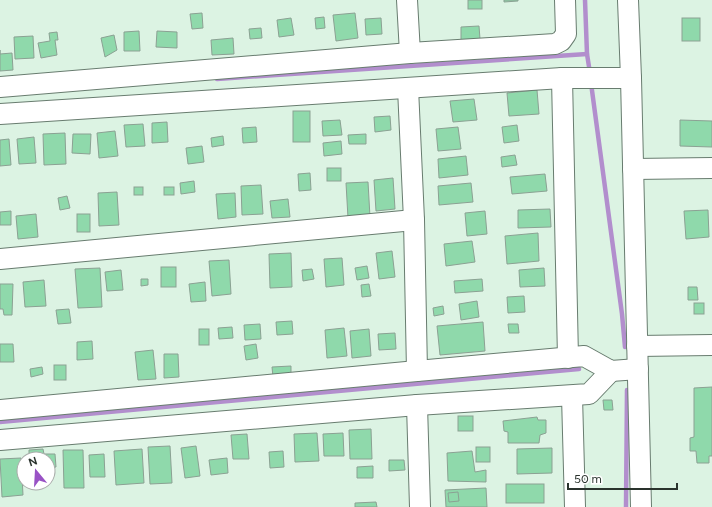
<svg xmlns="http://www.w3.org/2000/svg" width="712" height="507" viewBox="0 0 712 507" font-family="Figtree,sans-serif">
<rect width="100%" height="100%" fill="#dcf3e3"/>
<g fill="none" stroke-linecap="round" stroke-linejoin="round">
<!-- stream -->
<g stroke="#b28ecd" stroke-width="4.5">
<path d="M585 0 587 54 590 73"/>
<path d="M217 79 587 54"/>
<path d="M591 83 622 314 625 347"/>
<path d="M0 422 579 369"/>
<path d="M626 507 627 390"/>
</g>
</g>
<!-- building -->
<g fill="#8fd9ab" stroke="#8ba193">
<rect x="468" y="0" width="14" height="9"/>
<path d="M504 0H518V1L504 2Z"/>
<path d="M202 13 203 28 192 29 190 14Z"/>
<path d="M355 13 358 38 336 41 333 15Z"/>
<path d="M324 17 325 28 316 29 315 18Z"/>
<path d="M291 18 294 35 279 37 277 20Z"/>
<path d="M381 18 382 34 366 35 365 19Z"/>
<rect x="682" y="18" width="18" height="23"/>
<path d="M479 26 480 39 461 41V27Z"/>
<path d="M261 28 262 38 250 39 249 29Z"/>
<path d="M139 31 140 51H124V32Z"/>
<path d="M157 31 177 32V48L156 47Z"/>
<path d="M57 32 58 40H55L57 55 41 58 38 43 50 41 49 33Z"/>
<path d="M114 35 117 50 105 57 101 38Z"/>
<path d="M33 36 34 58 15 59 14 37Z"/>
<path d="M233 38 234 54 212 55 211 40Z"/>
<path d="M0 50V54L12 53 13 70 0 71Z"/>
<path d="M537 90 539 114 509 116 507 93Z"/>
<path d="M474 99 477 120 453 122 450 101Z"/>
<rect x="293" y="111" width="17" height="31"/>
<path d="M390 116 391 130 375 132 374 117Z"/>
<path d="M340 120 342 135 323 136 322 121Z"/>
<path d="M680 120 712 121V147L680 146Z"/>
<path d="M167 122 168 142 152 143V123Z"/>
<path d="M143 124 145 146 126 147 124 125Z"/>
<path d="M517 125 519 141 504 143 502 127Z"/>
<path d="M256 127 257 142 243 143 242 128Z"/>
<path d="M458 127 461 149 438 151 436 129Z"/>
<path d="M115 131 118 156 99 158 97 133Z"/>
<path d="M65 133 66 164 44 165 43 134Z"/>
<path d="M73 134H91L90 154 72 153Z"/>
<path d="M366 134V144H349L348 135Z"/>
<path d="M223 136 224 145 212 147 211 138Z"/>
<path d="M34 137 36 163 19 164 17 139Z"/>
<path d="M9 139 11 165 0 166V140Z"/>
<path d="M341 141 342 154 324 156 323 143Z"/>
<path d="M202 146 204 162 188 164 186 148Z"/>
<path d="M515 155 517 165 502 167 501 157Z"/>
<path d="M466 156 468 175 439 178 438 159Z"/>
<rect x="327" y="168" width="14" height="13"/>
<path d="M310 173 311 190 299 191 298 174Z"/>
<path d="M545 174 547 191 512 194 510 177Z"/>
<path d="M393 178 395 209 376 211 374 180Z"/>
<path d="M194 181 195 192 181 194 180 183Z"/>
<path d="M368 182 370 217 348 218 346 183Z"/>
<path d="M471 183 473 202 439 205 438 186Z"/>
<path d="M261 185 263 214 242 215 241 186Z"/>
<rect x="134" y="187" width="9" height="8"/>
<rect x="164" y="187" width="10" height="8"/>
<path d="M117 192 119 225 99 226 98 193Z"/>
<path d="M235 193 236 217 218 219 216 194Z"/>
<path d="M67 196 70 208 60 210 58 198Z"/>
<path d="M288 199 290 217 272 218 270 201Z"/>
<path d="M550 209 551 227 518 228V210Z"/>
<path d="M708 210 709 237 686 239 684 211Z"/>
<path d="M11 211V225H0V212Z"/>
<path d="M485 211 487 234 467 236 465 213Z"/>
<path d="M36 214 38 237 18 239 16 216Z"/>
<rect x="77" y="214" width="13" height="18"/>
<path d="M538 233 539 261 507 264 505 236Z"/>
<path d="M472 241 475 262 446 266 444 244Z"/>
<path d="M392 251 395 277 379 279 376 253Z"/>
<path d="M291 253 292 287 270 288 269 254Z"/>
<path d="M342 258 344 285 326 287 324 259Z"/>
<path d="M229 260 231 294 212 296 209 261Z"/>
<path d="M367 266 369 278 357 280 355 268Z"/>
<rect x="161" y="267" width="15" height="20"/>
<path d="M100 268 102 307 78 308 75 269Z"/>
<path d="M544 268 545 286 520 287 519 270Z"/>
<path d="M312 269 314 279 303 281 302 270Z"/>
<path d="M121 270 123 290 107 291 105 272Z"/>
<path d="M141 279H148V285L141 286Z"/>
<path d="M482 279 483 291 455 293 454 281Z"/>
<path d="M44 280 46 306 25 307 23 282Z"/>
<path d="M205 282 206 301 191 302 189 284Z"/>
<path d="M0 284H13L12 315H4L3 309H0Z"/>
<path d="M369 284 371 296 362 297 361 285Z"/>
<path d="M688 287H697L698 300H688Z"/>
<path d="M524 296 525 312 508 313 507 297Z"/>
<path d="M477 301 479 317 461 320 459 304Z"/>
<rect x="694" y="303" width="10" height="11"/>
<path d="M443 306 444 314 434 316 433 308Z"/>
<path d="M69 309 71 323 58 324 56 310Z"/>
<path d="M292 321 293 334 277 335 276 322Z"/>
<path d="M483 322 485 351 440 355 437 326Z"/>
<path d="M260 324 261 339 245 340 244 325Z"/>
<path d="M508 324H518L519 333H509Z"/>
<path d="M232 327 233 338 219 339 218 328Z"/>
<path d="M344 328 347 356 327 358 325 330Z"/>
<rect x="199" y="329" width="10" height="16"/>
<path d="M369 329 371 356 352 358 350 331Z"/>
<path d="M395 333 396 349 379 350 378 334Z"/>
<path d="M92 341 93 359 77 360V342Z"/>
<path d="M0 344H13L14 362H0Z"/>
<path d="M256 344 258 358 246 360 244 346Z"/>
<path d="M153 350 156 379 138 380 135 352Z"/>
<path d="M164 354H178L179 377 164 378Z"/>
<rect x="54" y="365" width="12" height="15"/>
<path d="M291 366V376L273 377 272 367Z"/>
<path d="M42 367 43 374 31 377 30 369Z"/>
<path d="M712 387V456H709V463H697L696 451H690V438L694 437V388Z"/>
<path d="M603 400H612L613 410H604Z"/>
<rect x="458" y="416" width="15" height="15"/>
<path d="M537 417 538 420H546V433L540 435 539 443H508V432L504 431 503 421Z"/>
<path d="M371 429 372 459H350L349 430Z"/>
<path d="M317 433 319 461 295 462 294 434Z"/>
<path d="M343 433 344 456H324L323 434Z"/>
<path d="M247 434 249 459H233L231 435Z"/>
<path d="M170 446 172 483 150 484 148 447Z"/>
<path d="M196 446 200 476 185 478 181 448Z"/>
<rect x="476" y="447" width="14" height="15"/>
<path d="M552 448V473L517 474V449Z"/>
<path d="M43 449 44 454H55L56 467 49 468V474H48V459H29V450Z"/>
<path d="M142 449 144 483 116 485 114 451Z"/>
<path d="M63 450H83L84 488H64Z"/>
<path d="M283 451 284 467 270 468 269 452Z"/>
<path d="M472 451 475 472 486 470V482L448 481 447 453Z"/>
<path d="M104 454 105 477H90L89 455Z"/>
<path d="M21 458 23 495 2 497 0 459Z"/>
<path d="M227 458 228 473 211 475 209 460Z"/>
<path d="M389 460H404L405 470 389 471Z"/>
<path d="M373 466V478H357V467Z"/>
<rect x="506" y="484" width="38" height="19"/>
<path d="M486 488 487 507H446L445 490Z"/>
<path d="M458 492 459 501 449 502 448 493Z"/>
<path d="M376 502 377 507H355V503Z"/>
</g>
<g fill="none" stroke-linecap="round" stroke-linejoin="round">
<!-- minor casing -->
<g stroke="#687c6f" stroke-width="22">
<g id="minor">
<path d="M407 0 410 53"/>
<path d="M628 0 631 78 641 507"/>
<path d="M562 78 568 358"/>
<path d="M0 87 410 53 555 44 561 41 566 34 565 0"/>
<path d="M408 88 414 220 417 371"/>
<path d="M0 114 562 78H631"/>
<path d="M633 169 712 168"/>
<path d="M0 259 414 220"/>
<path d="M637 346 712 345"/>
<path d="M572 396 575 507"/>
<path d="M417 405 420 507"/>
<path d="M0 410 417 371 584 356 611 371 638 369"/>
<path d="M0 440 417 405 589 394 611 371"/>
</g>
</g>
<!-- minor -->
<use href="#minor" stroke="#fff" stroke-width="20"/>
</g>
<!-- north arrow -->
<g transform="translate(36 471) rotate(342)"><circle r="19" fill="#ffffff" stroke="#aaadab"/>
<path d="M0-3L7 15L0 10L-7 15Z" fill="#9952c5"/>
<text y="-6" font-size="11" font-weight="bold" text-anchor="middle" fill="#2a332d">N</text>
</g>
<!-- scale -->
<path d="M568 483v6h109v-6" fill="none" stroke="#2a332d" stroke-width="2"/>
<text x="574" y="483" font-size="12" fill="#2a332d" stroke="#ffffff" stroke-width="3" paint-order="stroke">50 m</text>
</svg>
